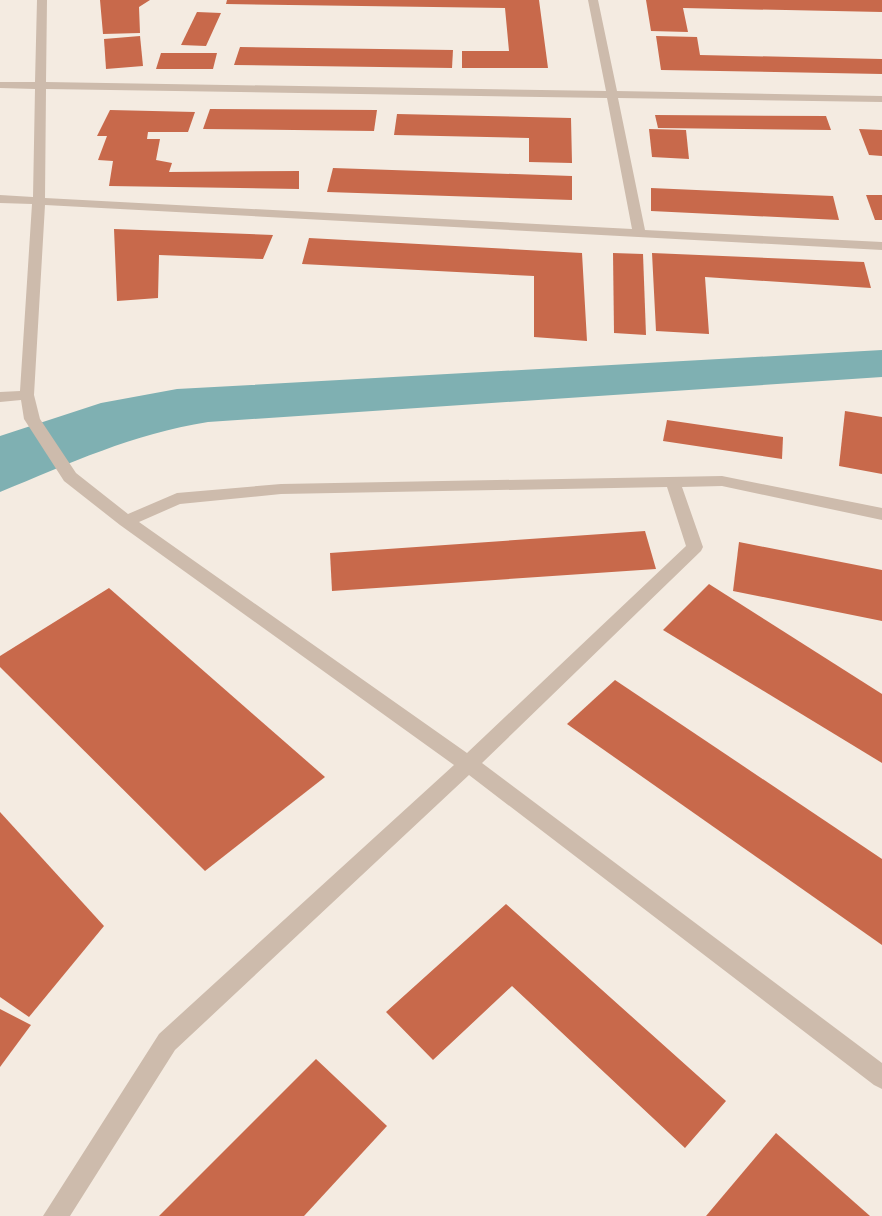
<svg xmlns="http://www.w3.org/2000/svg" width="882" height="1216" viewBox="0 0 882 1216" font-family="Signika,sans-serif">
<rect width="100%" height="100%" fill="#f4ebe1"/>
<!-- water -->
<path fill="#7fb0b2" d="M882 350V377L208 422C132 434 71 463 0 492V436L101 403 177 389Z"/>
<!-- building -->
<g fill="#c8694b">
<path d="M100 0H150L139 7 140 33 103 34Z"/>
<path d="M227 0H539L548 68H462V51H509L505 8 226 4Z"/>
<path d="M646 0H882V12L683 8 688 32 651 31Z"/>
<path d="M197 12 221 13 206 46 181 45Z"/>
<path d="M140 36 143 66 106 69 104 39Z"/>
<path d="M656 36 697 37 700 55 882 59V74L661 70Z"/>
<path d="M240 47 453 50 452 68 234 65Z"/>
<path d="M161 53H217L213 69H156Z"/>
<path d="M210 109 377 110 374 131 203 129Z"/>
<path d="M110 110 195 112 188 132H148L147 139H160L156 160 172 163 169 172 299 171V189L109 186 113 161 98 160 107 136H97Z"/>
<path d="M397 114 571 118 572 163 529 162V138L394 135Z"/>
<path d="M655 115 826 116 831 130 658 128Z"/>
<path d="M649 129 686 130 689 159 652 157Z"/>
<path d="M859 129 882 130V156L869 155Z"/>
<path d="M333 168 572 176V200L327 192Z"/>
<path d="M651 188 833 196 839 220 651 211Z"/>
<path d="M866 195H882V220H875Z"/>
<path d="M114 229 273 235 263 259 159 255 158 298 117 301Z"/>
<path d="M309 238 582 253 587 341 534 337V276L302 264Z"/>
<path d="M613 253 643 254 646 335 614 333Z"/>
<path d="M652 253 864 262 871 288 705 277 709 334 656 331Z"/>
<path d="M845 411 882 417V474L839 466Z"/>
<path d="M667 420 783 437 782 459 663 441Z"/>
<path d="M645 531 656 569 332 591 330 553Z"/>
<path d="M739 542 882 570V621L733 591Z"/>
<path d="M709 584 882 694V763L663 630Z"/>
<path d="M109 588 325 777 205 871 0 667V656Z"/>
<path d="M615 680 882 859V945L567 724Z"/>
<path d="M0 812 104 926 29 1017 0 997Z"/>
<path d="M506 904 726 1101 685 1148 512 986 433 1060 386 1012Z"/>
<path d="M0 1009 31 1025 0 1067Z"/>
<path d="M316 1059 387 1126 304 1216H159Z"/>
<path d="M776 1133 870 1216H706Z"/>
</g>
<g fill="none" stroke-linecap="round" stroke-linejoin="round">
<!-- minor -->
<path fill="#cdbbac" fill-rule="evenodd" d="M37 0H47L46 82 606 91 588 0H598L617 91 882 96V102L618 98 645 230 882 242V250L45 205 34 395 40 419 76 473 128 514 177 493 281 484 722 476 882 508V520L722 486 682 487 703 547 701 551 482 763 882 1063V1089L874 1085 469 775 175 1050 70 1216H43L159 1034 454 765 120 525 64 481 24 419 21 400 0 402V392L20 391 32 204 0 203V195L33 197 35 89 0 88V82H35ZM46 89 607 98 632 229 45 198ZM667 487 686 546 467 753 139 522 180 504 281 494Z"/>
</g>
</svg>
